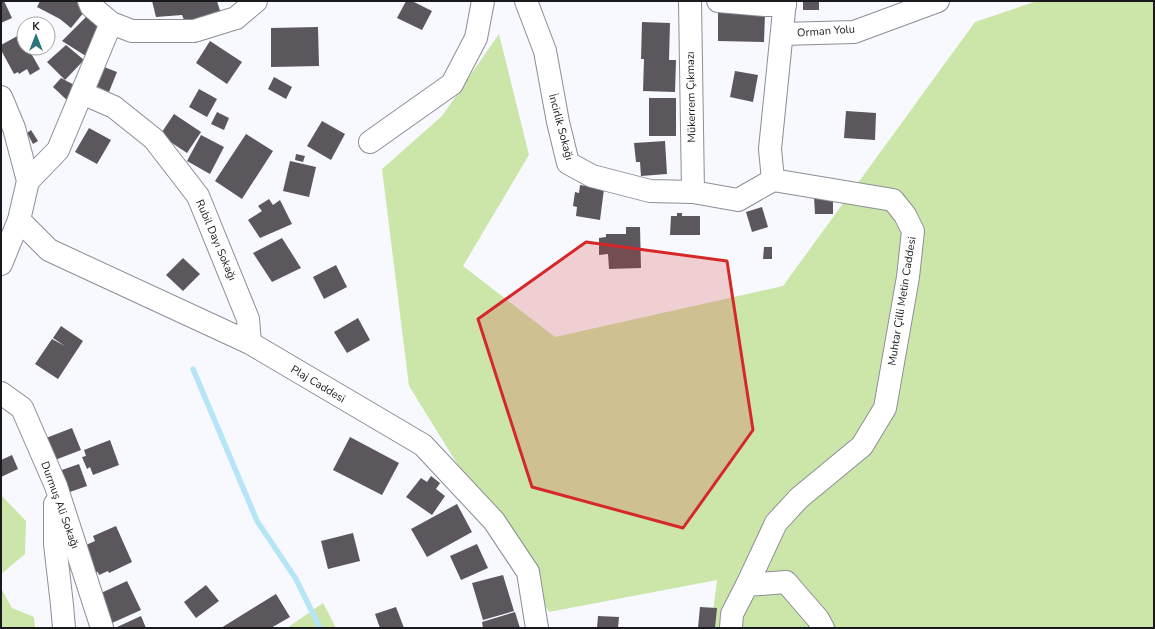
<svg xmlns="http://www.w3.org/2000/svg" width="1155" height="629" viewBox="0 0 1155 629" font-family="'Nunito Sans',sans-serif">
<rect width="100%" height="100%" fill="#f7f9fe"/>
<!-- green -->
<g fill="#cce6aa">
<path d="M1037 1H1154V628H711L717 580 549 612 409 386 382 169 442 116 499 34 529 155 463 266 555 337 783 286 975 22Z"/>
<path d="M1 495 26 521 25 554 1 574Z"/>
<path d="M1 588 12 608 34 617 35 628H1Z"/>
<path d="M323 603 336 628H287Z"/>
</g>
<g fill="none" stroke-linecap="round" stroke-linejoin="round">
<!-- stream -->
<path stroke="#b5e5f7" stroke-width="5.5" d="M193 369 257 521 296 579 320 628"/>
</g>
<!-- building -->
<g fill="#5c575c">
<path d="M1 1H4L12 18 1 23Z"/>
<path d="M40 1H81L89 6 71 28 60 19 37 7Z"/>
<path d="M152 1H217L222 17 184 20 182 15 156 17Z"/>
<path d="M406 1H412L432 11 422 30 397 18Z"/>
<rect x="803" y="1" width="16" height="9"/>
<path d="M718 12 765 13 764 42 718 41Z"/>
<path d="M87 16 103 30 89 58 62 41Z"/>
<path d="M642 22 670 23 669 60H676L675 92 643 91 644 59H641Z"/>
<path d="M318 27 319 66 271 67V28Z"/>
<path d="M21 34 24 40V48H28L40 69 30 75 27 69 19 74 18 72 14 74 1 50V45Z"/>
<path d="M210 41 242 62 227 84 196 63Z"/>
<path d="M66 45 84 60 65 80 47 62Z"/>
<path d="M99 65 117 72 109 92 91 84Z"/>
<path d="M735 71 758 75 753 102 730 97Z"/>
<path d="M274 77 292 87 286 99 268 89Z"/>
<path d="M61 78 78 87 71 104 53 87Z"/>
<path d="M199 89 217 99 207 117 189 107Z"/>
<rect x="649" y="98" width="27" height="38"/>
<path d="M846 111 876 113 875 140 844 138Z"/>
<path d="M217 112 229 118 224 130 211 124Z"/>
<path d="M174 114 201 132 187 153 160 135Z"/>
<path d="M322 121 345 134 331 160 307 146Z"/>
<path d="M89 128 111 140 97 164 75 152Z"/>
<path d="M31 130 38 141 33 144 27 133Z"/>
<path d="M246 134 273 151 242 199 215 181Z"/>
<path d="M201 135 224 147 210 174 187 161Z"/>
<path d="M665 141 667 174 641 176 640 162H636L634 143Z"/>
<path d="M296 154 305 156 303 162 295 160Z"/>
<path d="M290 161 316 167 309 197 283 191Z"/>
<path d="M580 185 604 189 600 220 576 216 577 207 573 206 575 192 579 193Z"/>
<path d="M814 196H833V214H815Z"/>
<path d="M269 199 273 205 280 200 292 224 260 238 248 220 262 211 258 206Z"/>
<path d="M762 207 768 227 752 232 746 212Z"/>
<path d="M677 213H682V216H700V235H670L671 216H677Z"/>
<path d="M626 227H640L641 268 609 269 608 254 599 255V238L606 237V234H626Z"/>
<path d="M282 238 301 268 272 282 253 253Z"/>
<path d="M764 247H772V259H763Z"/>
<path d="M183 258 200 274 183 291 166 275Z"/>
<path d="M336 265 347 287 324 299 313 277Z"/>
<path d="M358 318 370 340 347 353 334 332Z"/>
<path d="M61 326 83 341 58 379 35 364 52 339 65 346 53 338Z"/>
<path d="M72 428 81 450 55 460 46 438Z"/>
<path d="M350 437 399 463 382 495 333 470Z"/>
<path d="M110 440 119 465 93 475 90 467 87 469 82 457 86 456 84 450Z"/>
<path d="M12 455 18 469 1 477V460Z"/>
<path d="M79 464 87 486 67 493 59 471Z"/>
<path d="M431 476 440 483 436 489 445 496 432 515 406 497 421 478 427 482Z"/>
<path d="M457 504 472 532 427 557 411 529Z"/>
<path d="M116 526 132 562 109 573 108 571 99 575 98 572 90 575 82 557 90 553 86 545 95 541 93 536Z"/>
<path d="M353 533 360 561 328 569 321 541Z"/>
<path d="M477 544 488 568 461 580 450 556Z"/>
<path d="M503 575 514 611 483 620 472 583Z"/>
<path d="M127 581 141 610 112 623 99 594Z"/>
<path d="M206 585 219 601 196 618 184 602Z"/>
<path d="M276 594 290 617 271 628H221Z"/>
<path d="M396 607 404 628H380L375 614Z"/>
<path d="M700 607 717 608 715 628H698Z"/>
<path d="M515 612 520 628H483L482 622Z"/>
<path d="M141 616 146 628H115Z"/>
<path d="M598 616 619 617 618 628H597Z"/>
</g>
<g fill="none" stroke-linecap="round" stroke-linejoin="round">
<!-- minor casing -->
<g stroke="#8b8e95" stroke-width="24">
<g id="minor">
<path d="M89 1 91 6 111 23 132 31H194L236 18 256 1"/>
<path d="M526 1 545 51 558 122 568 163 592 176 650 191 693 192 738 200 773 180"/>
<path d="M690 1 693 192"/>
<path d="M718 1 765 5H785"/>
<path d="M782 34 854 32 938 1"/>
<path d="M82 93 114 107 154 139 198 196 248 319 250 343"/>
<path d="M1 97 14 128 28 181 19 220 1 264"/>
<path d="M370 142 452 84 476 38 483 1"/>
<path d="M773 180 770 149 785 1"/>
<path d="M28 181 58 150 111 23"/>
<path d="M19 220 49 250 250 343 423 445 494 521 528 572 537 628"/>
<path d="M1 393 22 408 56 486 102 628"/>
<path d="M55 504V544L62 605 64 628"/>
<path d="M747 585 776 523 799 498 862 446 885 408 908 277 913 231 905 215 893 200 773 180"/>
<path d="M731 628 732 614 747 585 786 582 818 619 823 628"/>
</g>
</g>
<!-- minor -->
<use href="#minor" stroke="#fff" stroke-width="22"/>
</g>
<!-- marked area -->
<path fill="#d62828" fill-opacity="0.2" stroke="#d62828" stroke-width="3" stroke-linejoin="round" d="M586 242 727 261 753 430 683 528 532 487 478 319Z"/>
<g text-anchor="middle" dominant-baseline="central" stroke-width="4" stroke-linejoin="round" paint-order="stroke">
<!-- street labels -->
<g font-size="11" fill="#191a1d" stroke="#fff">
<text transform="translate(826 31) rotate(-4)">Orman Yolu</text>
<text transform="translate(691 97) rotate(-91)">Mükerrem Çıkmazı</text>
<text transform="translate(561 127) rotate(75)">İncirlik Sokağı</text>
<text transform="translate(216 240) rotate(67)">Rubil Dayı Sokağı</text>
<text transform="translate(902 301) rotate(-81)">Muhtar Çilli Metin Caddesi</text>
<text transform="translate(318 384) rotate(31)">Plaj Caddesi</text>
<text transform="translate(60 505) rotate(70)">Durmuş Ali Sokağı</text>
</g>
</g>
<!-- border -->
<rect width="1155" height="629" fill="none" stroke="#191a1d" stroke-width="4"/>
<!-- north arrow -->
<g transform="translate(36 36)"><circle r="19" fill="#ffffff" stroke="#a3a3a5"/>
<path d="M0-3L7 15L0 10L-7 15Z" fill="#2a747b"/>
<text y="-6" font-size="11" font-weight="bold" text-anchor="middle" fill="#191a1d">K</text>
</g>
</svg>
